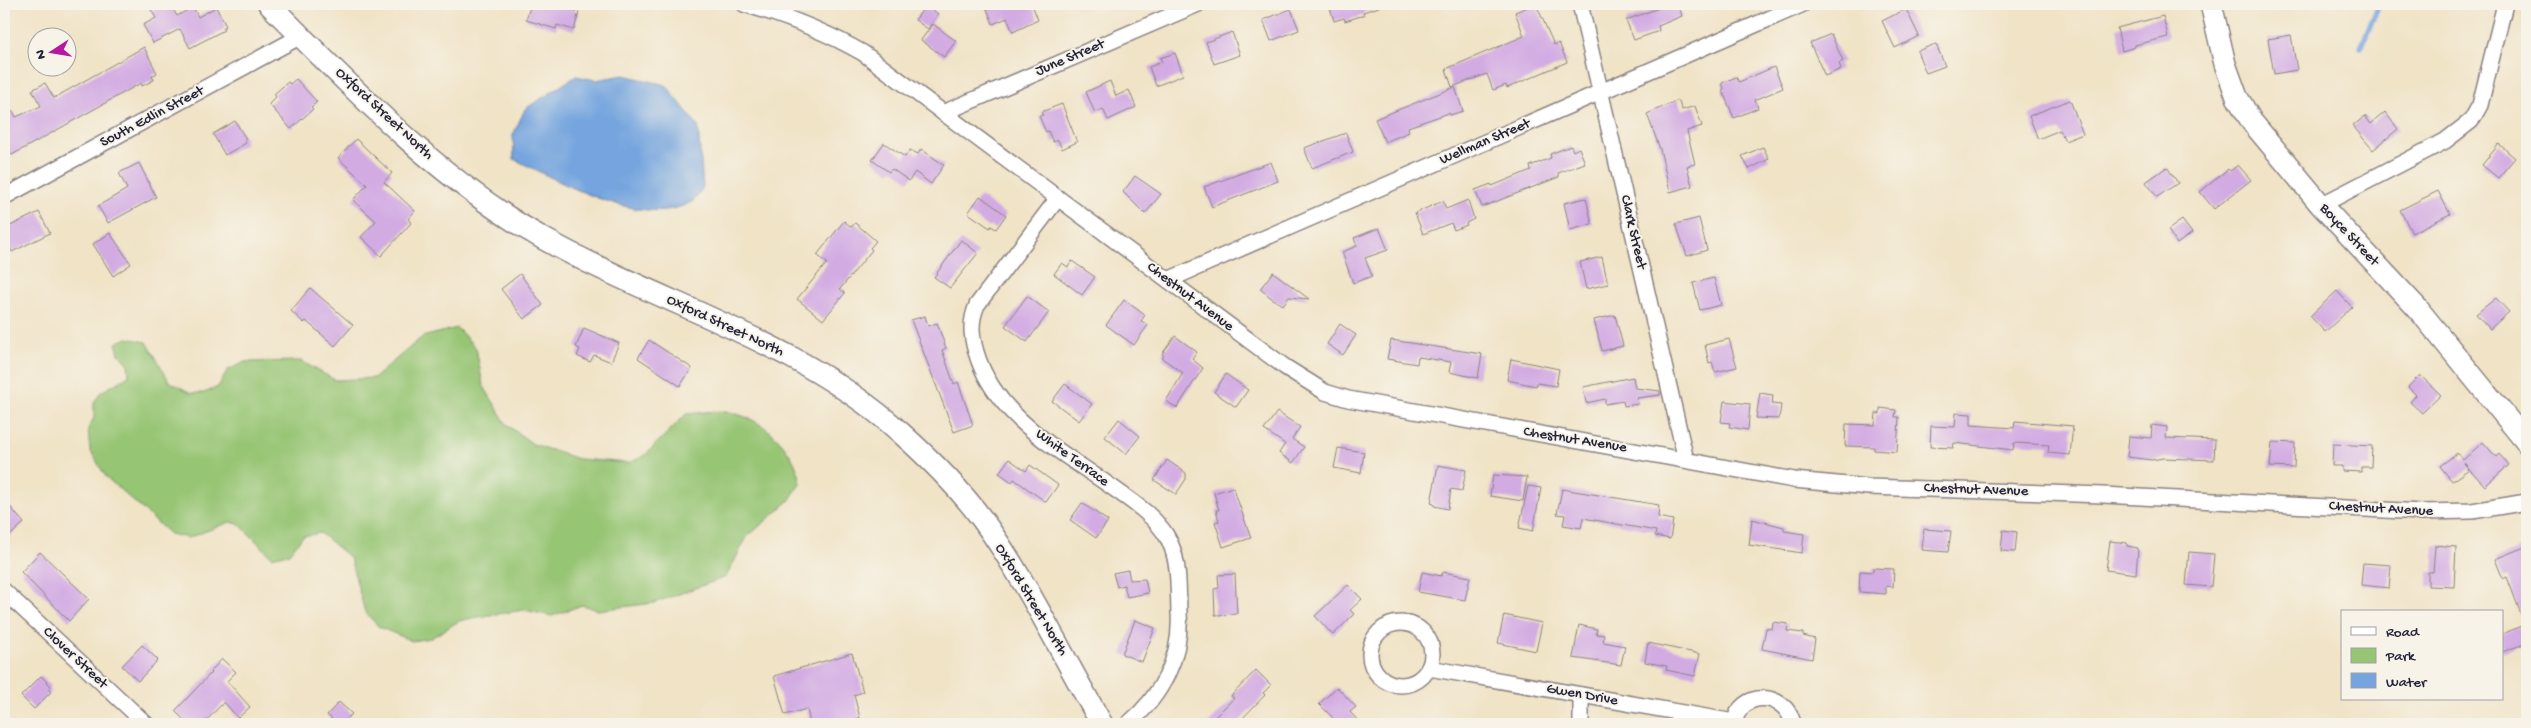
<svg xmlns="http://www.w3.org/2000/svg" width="2531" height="728" viewBox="0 0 2531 728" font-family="'Gochi Hand',sans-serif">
<rect width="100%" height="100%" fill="#f7f3e8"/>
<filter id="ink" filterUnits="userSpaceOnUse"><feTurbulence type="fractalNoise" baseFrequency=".02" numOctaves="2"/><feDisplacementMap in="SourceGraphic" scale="10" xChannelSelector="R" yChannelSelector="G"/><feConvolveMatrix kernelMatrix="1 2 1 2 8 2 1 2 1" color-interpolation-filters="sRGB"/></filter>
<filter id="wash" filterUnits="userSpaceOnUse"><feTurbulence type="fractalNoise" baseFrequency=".0096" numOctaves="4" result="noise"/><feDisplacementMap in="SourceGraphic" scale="20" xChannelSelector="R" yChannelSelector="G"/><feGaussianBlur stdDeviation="1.12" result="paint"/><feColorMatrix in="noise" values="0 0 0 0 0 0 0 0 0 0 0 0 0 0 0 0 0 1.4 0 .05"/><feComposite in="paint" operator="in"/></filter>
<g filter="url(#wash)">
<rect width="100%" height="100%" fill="#f0e3c6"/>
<!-- green -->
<path fill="#96c573" stroke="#5c7457" d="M457 328 476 348 483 385 507 425 533 444 578 459 629 463 644 456 686 414C699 413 713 410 726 412 763 417 793 446 801 482L789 501 747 537 726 577 654 603 598 610 582 605 552 616 524 610 478 617 459 621 431 638 412 641 379 627 365 612 350 558 320 533 303 536 289 553 272 557 239 524 230 522 188 538 170 534 106 477 90 450 88 428 94 418V403L101 392 129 376 128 363 119 354 116 343 127 338 147 342 169 381 191 393H204L218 387 228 370 245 362 301 361 335 380 374 378 422 337Z"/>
<!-- water -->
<path fill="#75a4de" stroke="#4c638c" d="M624 75 666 85 698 126 703 187C700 192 696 200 691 202 643 230 559 181 514 159L513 135 525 109 576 76 596 80Z"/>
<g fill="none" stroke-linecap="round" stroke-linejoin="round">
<!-- stream -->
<path stroke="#75a4de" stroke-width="5.5" d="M2361 47 2379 4"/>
</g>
<g id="blocks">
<!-- building -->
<g fill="#d2abe3">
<path d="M163 4H170L177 16 193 7 198 17 216 7 226 26 223 28 224 30 190 48 180 29 153 43 143 25 156 18 151 10Z"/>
<path d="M531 4H551L579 12 574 30 557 25 556 29 526 20Z"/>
<path d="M985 4H1041L1033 7 1038 20 1013 32 1007 18 993 24Z"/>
<path d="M1329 4H1378L1379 7 1363 12 1364 15 1345 21 1344 18 1334 21Z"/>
<path d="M1536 4 1554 45 1559 43 1567 62 1507 88 1506 85 1493 90 1487 74 1452 87 1446 69 1524 36 1515 12Z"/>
<path d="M1657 4H1678L1682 16 1658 26 1659 31 1634 40 1626 20 1659 8Z"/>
<path d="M926 5 938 14 928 29 915 20Z"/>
<path d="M1291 9 1299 30 1271 41 1263 20Z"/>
<path d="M1906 9 1919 36 1895 48 1882 21Z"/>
<path d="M2163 16 2168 37 2135 45V47L2122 51 2117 28Z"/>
<path d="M933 24 956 41 944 57 921 40Z"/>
<path d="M1232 32 1240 55 1214 64 1206 42Z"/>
<path d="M1831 34 1843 61 1839 63 1841 69 1825 76 1810 43Z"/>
<path d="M2291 35 2297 70 2274 74 2268 39Z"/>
<path d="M1936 44 1945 66 1926 73 1917 51Z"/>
<path d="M144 47 157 73 152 76 154 80 142 86 141 83 12 155 4 141V117L13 111 16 117 41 106 32 90 45 83 54 98Z"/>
<path d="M1175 53 1183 75 1156 86 1149 67 1162 62 1160 58Z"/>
<path d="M1774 67 1783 88 1755 100 1758 108 1734 118 1722 90 1724 89 1722 83 1736 77 1739 82Z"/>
<path d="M296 79 317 102 311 107 313 109 291 129 269 104 276 97 274 94 288 82 290 84Z"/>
<path d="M1110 81 1116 96 1129 90 1136 107 1108 120 1103 109 1095 113 1086 92Z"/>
<path d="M1455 87 1463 111 1450 115 1449 113 1408 127 1409 132 1385 142 1375 119Z"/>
<path d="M1678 100 1682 110 1695 106 1702 126 1687 131 1695 164 1687 166 1692 186 1670 192 1660 149 1647 114Z"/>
<path d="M2070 100 2083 134 2065 141 2060 130 2038 139 2029 116Z"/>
<path d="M1062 104 1077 142 1062 149 1058 140 1053 142 1048 131 1046 132 1039 116 1043 115 1041 112Z"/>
<path d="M2385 112 2398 129 2373 150 2353 126 2365 116 2371 124Z"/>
<path d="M235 121 246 139 244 140 246 143 225 155 213 134Z"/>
<path d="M1346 133 1353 152 1312 168 1304 148Z"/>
<path d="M356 139 392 173 384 182 415 211 408 219 411 223 381 256 361 237 376 221 353 200 367 185 338 158Z"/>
<path d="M884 143 905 157 910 150 918 154 921 149 944 165 931 184 915 172 909 181 892 169 889 172 872 160Z"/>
<path d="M2499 144 2515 158 2498 178 2482 165Z"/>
<path d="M1571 146 1573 151 1579 148 1585 163 1558 173 1559 177 1482 207 1475 190 1491 184 1492 186 1531 170 1530 166 1551 158 1550 154Z"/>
<path d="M1763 147 1769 159 1749 169 1742 156Z"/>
<path d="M1271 162 1278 181 1212 207 1204 187Z"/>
<path d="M139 163 156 197 108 223 98 206 127 189 119 173Z"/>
<path d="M2238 165 2251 180 2214 209 2200 192 2228 169 2230 171Z"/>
<path d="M2167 167 2178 183 2157 197 2146 182Z"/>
<path d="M1135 176 1161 194 1145 214 1123 192Z"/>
<path d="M2438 191 2450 214 2412 233 2400 210Z"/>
<path d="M980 196 1006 215 996 229 991 226 990 228 968 213Z"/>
<path d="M1586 198 1592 224 1570 230 1564 203Z"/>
<path d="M1468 200 1474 219 1466 223 1467 225 1454 230 1451 223 1423 234 1415 213 1443 201 1446 209Z"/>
<path d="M39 212 50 233 12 252 4 237V229Z"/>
<path d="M1699 218 1707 250 1687 256 1676 224Z"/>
<path d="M2182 220 2192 233 2177 244 2168 230Z"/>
<path d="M844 221 851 227 855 223 876 241 870 248 872 250 840 289 845 293 823 320 797 299 827 263 817 255Z"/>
<path d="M1379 228 1388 250 1365 258 1372 276 1353 283 1342 252 1357 246 1354 238Z"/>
<path d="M110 233 131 264 113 276 93 244Z"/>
<path d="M961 240 978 253 950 288 934 277Z"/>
<path d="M1602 257 1608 284 1586 289 1580 262Z"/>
<path d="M1072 261 1095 277 1082 295 1054 274 1062 263 1068 267Z"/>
<path d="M1273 272 1309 299 1289 297 1283 305 1274 300 1260 289Z"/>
<path d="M520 274 543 305 524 319 501 289Z"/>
<path d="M1714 278 1721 305 1700 310 1693 283Z"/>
<path d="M310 288 353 325 335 346 306 321 304 323 291 311Z"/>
<path d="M2337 291 2352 307 2325 332 2310 316Z"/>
<path d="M1027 296 1049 312 1027 342 1005 326Z"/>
<path d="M2496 298 2509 312 2490 329 2476 314Z"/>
<path d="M1124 300 1145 315 1141 321 1148 325 1134 345 1106 325Z"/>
<path d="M1615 315 1623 346 1602 351 1594 320Z"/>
<path d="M925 316 928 326 937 323 946 348 942 350 954 384 958 382 973 425 954 432 911 320Z"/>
<path d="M1340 324 1356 335 1343 355 1327 344Z"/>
<path d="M584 328 619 343 611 362 594 355 590 362 577 356 580 349 576 347Z"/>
<path d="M1175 336 1197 352 1192 359 1203 368 1177 408 1166 401 1183 373 1162 358 1164 356 1162 354Z"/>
<path d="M1729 339 1737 367 1715 372 1712 362 1709 363 1705 345Z"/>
<path d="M649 340 692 368 680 386 638 358Z"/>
<path d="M1391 340 1482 354 1478 378 1449 372 1451 362 1418 357 1417 364 1387 359Z"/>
<path d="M1511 359 1559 369 1556 386 1537 383 1536 386 1507 380Z"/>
<path d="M1226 374 1248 390 1236 407 1214 392Z"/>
<path d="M2420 375 2441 395 2422 413 2410 402 2416 395 2408 387Z"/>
<path d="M1633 377 1635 388 1660 391V395L1637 398 1638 404 1624 406 1623 401 1605 404V399L1586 403 1583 387Z"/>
<path d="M1065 384 1092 404 1079 421 1052 401Z"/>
<path d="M1760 393 1773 395 1772 404 1781 405 1779 419 1756 418Z"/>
<path d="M1724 401 1750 404 1748 430 1729 427 1730 423 1721 422Z"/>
<path d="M1880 408 1896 410 1895 417H1899L1897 452 1874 450V447L1845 446 1846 424 1875 425 1876 413 1880 414Z"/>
<path d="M1277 412 1300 427 1292 439 1304 447 1293 463 1279 453 1285 444 1264 430Z"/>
<path d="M1956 413 1971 414V425L2014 428 2015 421 2073 426 2070 455 2048 453 2049 445 2014 443 2013 450 1954 443 1953 448 1930 447 1931 426 1955 427Z"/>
<path d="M1119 419 1140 436 1126 454 1105 437Z"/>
<path d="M2152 425 2167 427 2166 438 2215 440 2214 460 2163 458 2152 460 2127 457 2129 436 2151 438Z"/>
<path d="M2272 442 2295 443 2294 468 2270 467Z"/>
<path d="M2483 442 2496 457 2499 454 2509 465 2485 486 2464 463 2469 469 2452 481 2440 466 2457 453 2463 460Z"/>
<path d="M2333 444 2372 446 2371 467H2361V472L2342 471V466H2332Z"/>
<path d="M1338 448 1364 452 1361 473 1334 468Z"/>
<path d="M1009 459 1026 471 1030 465 1058 485 1046 502 1014 479 1012 482 999 473Z"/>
<path d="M1167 460 1186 473V479L1176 494 1154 480Z"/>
<path d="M1438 465 1466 470 1462 491 1451 489 1448 509 1434 506V504L1431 503Z"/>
<path d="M1493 475 1527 477 1523 501 1490 496Z"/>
<path d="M1528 486 1541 488 1533 531 1519 528Z"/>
<path d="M1233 487 1251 538 1223 547 1215 522 1219 521 1216 510H1219L1214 493Z"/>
<path d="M1562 489 1659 505 1658 517 1673 520 1670 539 1655 536 1656 531 1583 518 1581 528 1563 525 1565 515 1557 514Z"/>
<path d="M4 500 24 523 4 541Z"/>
<path d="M1082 503 1108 521 1096 538 1070 520Z"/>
<path d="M1752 519 1784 527V531L1804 534 1802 553 1749 545Z"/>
<path d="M1924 529 1951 531 1948 552 1922 550Z"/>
<path d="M2003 530 2017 532 2015 552 2001 551Z"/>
<path d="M2110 541 2127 543V546L2138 548 2136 574 2106 570Z"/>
<path d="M2435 545 2456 547 2454 587 2428 586V572H2433Z"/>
<path d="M2527 546V643L2502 652V634L2525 625 2507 577 2503 579 2495 559Z"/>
<path d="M40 552 89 599 69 621 21 572Z"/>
<path d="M2189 552 2214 554 2211 587 2186 585Z"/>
<path d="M2363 563 2391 565 2389 588 2361 585Z"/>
<path d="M1873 568 1894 569 1893 587 1886 586V594L1859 592 1860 571 1873 572Z"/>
<path d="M1128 570 1130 580 1145 579 1148 593 1127 597 1124 585 1117 587 1113 573Z"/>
<path d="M1422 572 1441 576 1443 572 1470 577 1465 600 1418 592Z"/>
<path d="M1235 574 1237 614 1215 615 1214 589 1219 588 1218 575Z"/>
<path d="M1348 585 1362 599 1350 610 1354 614 1333 635 1315 616Z"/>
<path d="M1504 615 1542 623 1536 651 1498 643Z"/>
<path d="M1135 620 1155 628 1142 662 1122 654Z"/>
<path d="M1773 622 1788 624 1787 631 1803 633V636L1815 639 1812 659 1762 649 1766 628 1772 629Z"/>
<path d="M1579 625 1597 629 1596 634 1604 635 1603 642 1625 646 1621 665 1573 658Z"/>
<path d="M1648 643 1700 654 1695 676 1666 670 1667 666 1645 662Z"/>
<path d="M142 645 158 660 138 681 122 666Z"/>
<path d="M852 653 863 692 854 695 860 718 835 724H810L807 709 785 715 774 676Z"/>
<path d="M222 659 236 672 227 681 250 707 238 718 224 702 203 724H188L175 711 211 673 210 672Z"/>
<path d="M1256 670 1271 685 1263 693 1265 695 1237 724H1208L1234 698 1231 696Z"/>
<path d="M41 676 51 686 48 689 51 692 34 709 21 696Z"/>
<path d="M1337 687 1356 707 1350 712 1361 724H1339L1319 704Z"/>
<path d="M339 702 352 714 342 724H338L327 715Z"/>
</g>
</g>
</g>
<g filter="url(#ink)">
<use href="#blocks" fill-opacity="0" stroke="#898280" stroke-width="1"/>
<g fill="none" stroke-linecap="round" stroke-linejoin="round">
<!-- street casing -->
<g stroke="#898280" stroke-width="18">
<g id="street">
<path d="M744 4C786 16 825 31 863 53L1285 367 1325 392 1348 399 1794 480 1869 487 2103 495 2422 512 2472 511 2527 502"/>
<path d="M1580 4 1686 460"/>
<path d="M943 113 1198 4"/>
<path d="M4 197 301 36"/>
<path d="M1058 198 977 305C970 321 971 335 976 352 995 418 1063 452 1116 490 1134 503 1153 515 1166 535 1180 557 1178 587 1179 612 1182 657 1162 695 1128 724"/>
<path d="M2321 205 2445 141 2471 121 2480 105 2505 4"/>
<path d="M1168 280 1803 4"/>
<path d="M4 591 146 724"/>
<circle cx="1401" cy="654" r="31"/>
<path d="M1429 668 1734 722"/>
<path d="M1581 724V695"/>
<path d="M1734 724C1740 689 1786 691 1793 724"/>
</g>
</g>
<!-- secondary casing -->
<g stroke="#898280" stroke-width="24">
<g id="secondary">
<path d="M269 4C353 89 439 180 544 239 662 305 798 340 901 433 930 459 959 488 982 519 1029 584 1062 656 1102 724"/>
<path d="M2211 4 2225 64 2237 97 2252 122 2321 205 2418 309 2527 443"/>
</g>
</g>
<!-- street -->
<use href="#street" stroke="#fff" stroke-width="15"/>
<!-- secondary -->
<use href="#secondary" stroke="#fff" stroke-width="21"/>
</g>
</g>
<g text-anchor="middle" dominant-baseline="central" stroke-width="4" stroke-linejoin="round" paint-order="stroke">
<!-- street labels -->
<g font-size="15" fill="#22223b" stroke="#f7f3e8">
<text transform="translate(1070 58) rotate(-23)">June Street</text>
<text transform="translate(384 114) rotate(43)">Oxford Street North</text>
<text transform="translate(152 117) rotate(-28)">South Edlin Street</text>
<text transform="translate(1485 142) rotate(-23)">Wellman Street</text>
<text transform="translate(1633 232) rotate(77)">Clark Street</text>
<text transform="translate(2349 235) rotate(47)">Boyce Street</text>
<text transform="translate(1190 297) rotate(37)">Chestnut Avenue</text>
<text transform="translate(725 326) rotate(25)">Oxford Street North</text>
<text transform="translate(1575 440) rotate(9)">Chestnut Avenue</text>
<text transform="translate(1072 458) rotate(36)">White Terrace</text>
<text transform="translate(1976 490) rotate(2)">Chestnut Avenue</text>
<text transform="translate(2381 509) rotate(3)">Chestnut Avenue</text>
<text transform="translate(1031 600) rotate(59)">Oxford Street North</text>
<text transform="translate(75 658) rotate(43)">Clover Street</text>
<text transform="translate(1582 695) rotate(10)">Gwen Drive</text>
</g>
</g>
<!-- margin -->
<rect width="2531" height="728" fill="none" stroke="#f7f3e8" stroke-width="20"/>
<!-- legend -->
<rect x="2341" y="610" width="162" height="90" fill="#f7f3e8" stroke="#a29fa3"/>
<rect x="2351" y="627" width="25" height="8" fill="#ffffff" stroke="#a29fa3"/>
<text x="2386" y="636" font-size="15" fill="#22223b">Road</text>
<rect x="2351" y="648" width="25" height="15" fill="#96c573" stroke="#a29fa3"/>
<text x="2386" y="660" font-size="15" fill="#22223b">Park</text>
<rect x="2351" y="673" width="25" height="15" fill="#75a4de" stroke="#a29fa3"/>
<text x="2386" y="686" font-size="15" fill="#22223b">Water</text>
<!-- north arrow -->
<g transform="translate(52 52) rotate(258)"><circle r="24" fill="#f7f3e8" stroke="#a29fa3"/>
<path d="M0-4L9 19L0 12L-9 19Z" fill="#b5179e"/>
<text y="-8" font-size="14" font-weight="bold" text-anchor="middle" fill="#22223b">N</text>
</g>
</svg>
